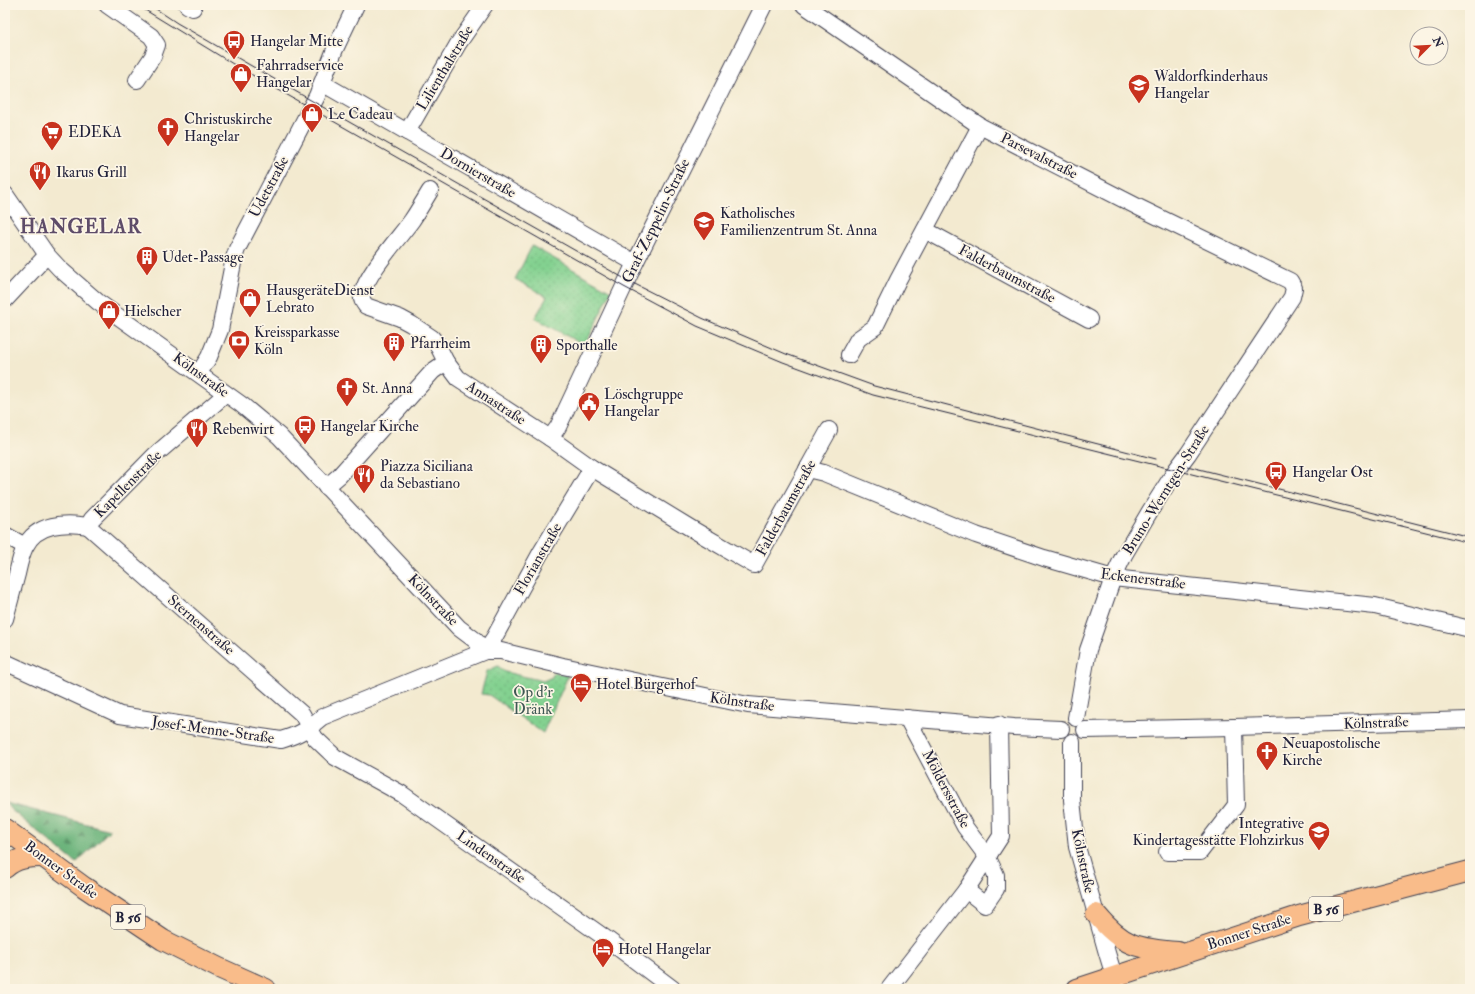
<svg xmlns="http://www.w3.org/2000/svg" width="1475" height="994" viewBox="0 0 1475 994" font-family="'IM FELL Double Pica',serif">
<defs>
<pattern id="green-dots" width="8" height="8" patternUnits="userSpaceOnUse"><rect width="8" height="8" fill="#83d190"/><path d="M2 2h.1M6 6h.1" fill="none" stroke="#71b37d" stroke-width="1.8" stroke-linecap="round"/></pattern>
<pattern id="forest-firs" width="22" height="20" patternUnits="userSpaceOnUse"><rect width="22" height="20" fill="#6ab37a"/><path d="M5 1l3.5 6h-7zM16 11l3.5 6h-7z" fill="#579165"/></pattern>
</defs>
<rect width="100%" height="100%" fill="#fcf5e5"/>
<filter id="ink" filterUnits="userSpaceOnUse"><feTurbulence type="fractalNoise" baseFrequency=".025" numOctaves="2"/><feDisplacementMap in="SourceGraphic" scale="8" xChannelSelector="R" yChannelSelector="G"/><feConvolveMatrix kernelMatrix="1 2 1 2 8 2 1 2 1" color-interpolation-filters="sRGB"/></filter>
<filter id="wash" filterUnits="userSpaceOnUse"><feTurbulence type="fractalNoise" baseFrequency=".012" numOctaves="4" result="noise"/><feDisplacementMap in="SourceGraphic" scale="16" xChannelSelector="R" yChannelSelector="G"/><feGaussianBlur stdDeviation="0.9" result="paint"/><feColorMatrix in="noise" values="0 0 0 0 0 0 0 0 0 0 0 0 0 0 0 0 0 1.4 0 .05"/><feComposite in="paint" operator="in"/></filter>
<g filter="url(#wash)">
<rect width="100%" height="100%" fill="#f3ead0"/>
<!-- green -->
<g fill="url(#green-dots)" stroke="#527a66">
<path d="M532 246 611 291 585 346 535 318 547 297 515 279Z"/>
<path d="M498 666 505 672 543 681 552 677 554 672 568 676 543 733 489 695 481 694 487 671Z"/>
</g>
<!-- forest -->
<path fill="url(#forest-firs)" stroke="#466a5a" d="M6 803 110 830 76 863 10 809Z"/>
</g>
<g filter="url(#ink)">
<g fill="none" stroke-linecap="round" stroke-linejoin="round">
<!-- minor casing -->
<g stroke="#414051" stroke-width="18">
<g id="minor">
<path d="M107 5 151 36 157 45 153 56 137 80"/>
<path d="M187 5 193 8"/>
<path d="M804 5 980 126 1140 208 1290 281 1294 288 1292 297 1188 454 1176 470 1150 511 1124 555 1113 578 1088 650 1076 718"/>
<path d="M322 83 635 263"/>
<path d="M407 132 458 44 485 5"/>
<path d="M430 191C424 201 418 211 412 220 399 238 366 274 362 295 361 299 363 302 366 306L400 318 411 324 432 338 437 344 446 362 458 378 550 438 592 468 692 529 754 565 829 430"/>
<path d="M5 194 47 255 60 269 98 302 242 405 279 436 459 628 475 640 485 651"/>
<path d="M925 230 1089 319"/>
<path d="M5 300 47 255"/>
<path d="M849 355 858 339 875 327 898 280 980 126"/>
<path d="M199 373 209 357 220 330 234 258 237 249 317 96 335 49 356 5"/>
<path d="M550 438 558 427 635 263 764 5"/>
<path d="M807 469 824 473 976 535 1044 558 1113 578 1375 606 1470 629"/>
<path d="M326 487 339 476 433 371 446 362"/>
<path d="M88 526 302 714 315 738 335 757 402 794 608 940 673 989"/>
<path d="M88 526 92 519 155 455 226 394"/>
<path d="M5 535 25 546"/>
<path d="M5 619C9 604 13 589 17 574 19 565 21 555 25 547 36 523 66 522 88 526"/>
<path d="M485 651 494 638 540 554 592 468"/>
<path d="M5 662 120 715 281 740C298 735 308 729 322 717L485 651H501L563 666 748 705 1014 727 1061 729"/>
<path d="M907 718 965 827 988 858 996 875V889L985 905 966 890"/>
<path d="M1085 730 1234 727 1470 720"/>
<path d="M1072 742V800L1077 847 1107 953 1118 989"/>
<path d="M1167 852H1200L1236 805 1234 727"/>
<path d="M889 989 966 890 1001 836 999 724"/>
</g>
</g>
<!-- major casing -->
<g stroke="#414051" stroke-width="22">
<g id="major">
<path d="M5 829 84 887 163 940 219 968 266 989"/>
<path d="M5 868C16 858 28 857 42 857"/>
<path d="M1096 914C1122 946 1138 949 1178 952"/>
<path d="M1077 989 1299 916 1470 871"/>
</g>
</g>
<!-- minor -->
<use href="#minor" stroke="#fff" stroke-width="16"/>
<!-- major -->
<use href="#major" stroke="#f9bc8a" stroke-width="20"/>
<!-- tram -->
<g stroke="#22223b" stroke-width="1">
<path d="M137 5 233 64 624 287 697 326 783 362 873 395 1470 543"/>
<path d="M150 5 177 23 314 102 627 280 702 318 786 354 874 386 1156 459"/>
<path d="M1187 466 1470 537"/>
</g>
</g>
</g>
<!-- icons -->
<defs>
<g id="bus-pin" transform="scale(1.15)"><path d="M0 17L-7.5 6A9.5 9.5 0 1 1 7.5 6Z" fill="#c8321e" stroke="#fcf5e5"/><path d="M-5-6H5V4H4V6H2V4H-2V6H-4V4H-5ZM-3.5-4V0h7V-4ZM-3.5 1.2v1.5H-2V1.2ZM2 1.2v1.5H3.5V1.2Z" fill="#fff"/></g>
<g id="shop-pin" transform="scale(1.15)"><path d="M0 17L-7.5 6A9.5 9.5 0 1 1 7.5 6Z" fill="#c8321e" stroke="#fcf5e5"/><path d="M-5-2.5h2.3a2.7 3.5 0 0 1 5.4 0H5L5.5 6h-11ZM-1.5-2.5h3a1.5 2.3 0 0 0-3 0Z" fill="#fff"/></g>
<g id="school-pin" transform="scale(1.15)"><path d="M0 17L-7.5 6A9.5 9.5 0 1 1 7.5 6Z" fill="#c8321e" stroke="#fcf5e5"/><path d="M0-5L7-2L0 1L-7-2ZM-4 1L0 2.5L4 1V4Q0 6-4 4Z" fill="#fff"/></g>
<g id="church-pin" transform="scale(1.15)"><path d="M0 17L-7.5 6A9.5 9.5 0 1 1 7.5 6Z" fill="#c8321e" stroke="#fcf5e5"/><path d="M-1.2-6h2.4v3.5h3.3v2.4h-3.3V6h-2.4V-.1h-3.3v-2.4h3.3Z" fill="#fff"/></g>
<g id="supermarket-pin" transform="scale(1.15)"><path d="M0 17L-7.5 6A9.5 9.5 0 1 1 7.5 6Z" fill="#c8321e" stroke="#fcf5e5"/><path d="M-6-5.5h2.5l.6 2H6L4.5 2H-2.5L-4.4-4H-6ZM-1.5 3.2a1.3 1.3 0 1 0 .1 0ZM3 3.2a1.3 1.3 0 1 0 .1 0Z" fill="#fff"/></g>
<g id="restaurant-pin" transform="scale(1.15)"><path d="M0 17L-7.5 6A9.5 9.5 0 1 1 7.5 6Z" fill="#c8321e" stroke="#fcf5e5"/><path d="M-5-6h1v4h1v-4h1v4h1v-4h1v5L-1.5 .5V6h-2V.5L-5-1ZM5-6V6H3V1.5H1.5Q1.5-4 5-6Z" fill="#fff"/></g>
<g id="building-pin" transform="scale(1.15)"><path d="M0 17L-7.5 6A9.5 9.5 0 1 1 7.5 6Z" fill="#c8321e" stroke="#fcf5e5"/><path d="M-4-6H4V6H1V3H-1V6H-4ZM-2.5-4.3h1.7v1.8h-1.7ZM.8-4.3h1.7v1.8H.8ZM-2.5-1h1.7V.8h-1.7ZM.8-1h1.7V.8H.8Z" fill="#fff"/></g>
<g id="bank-pin" transform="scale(1.15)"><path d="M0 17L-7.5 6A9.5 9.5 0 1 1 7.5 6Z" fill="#c8321e" stroke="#fcf5e5"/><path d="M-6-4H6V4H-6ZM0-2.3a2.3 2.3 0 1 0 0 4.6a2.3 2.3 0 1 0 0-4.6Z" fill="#fff"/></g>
<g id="civic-pin" transform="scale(1.15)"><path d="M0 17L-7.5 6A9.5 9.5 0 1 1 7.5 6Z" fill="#c8321e" stroke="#fcf5e5"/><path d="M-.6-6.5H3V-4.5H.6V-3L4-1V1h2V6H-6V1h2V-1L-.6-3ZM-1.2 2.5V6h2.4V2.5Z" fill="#fff"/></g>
<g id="hotel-pin" transform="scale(1.15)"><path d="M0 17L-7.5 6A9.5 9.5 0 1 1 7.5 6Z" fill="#c8321e" stroke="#fcf5e5"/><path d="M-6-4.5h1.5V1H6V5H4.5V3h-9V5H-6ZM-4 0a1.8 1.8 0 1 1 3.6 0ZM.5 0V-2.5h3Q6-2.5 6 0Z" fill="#fff"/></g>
</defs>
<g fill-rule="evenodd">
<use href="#bus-pin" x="234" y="41"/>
<use href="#shop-pin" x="241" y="74"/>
<use href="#school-pin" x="1139" y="85"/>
<use href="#shop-pin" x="312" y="114"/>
<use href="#church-pin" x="168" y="128"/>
<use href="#supermarket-pin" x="52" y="132"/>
<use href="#restaurant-pin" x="40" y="172"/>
<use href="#school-pin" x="704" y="222"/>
<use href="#building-pin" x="147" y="257"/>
<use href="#shop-pin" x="250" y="299"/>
<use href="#shop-pin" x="109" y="311"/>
<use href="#bank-pin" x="239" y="341"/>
<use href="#building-pin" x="394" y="343"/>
<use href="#building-pin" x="541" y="345"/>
<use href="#church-pin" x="347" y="388"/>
<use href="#civic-pin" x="589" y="403"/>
<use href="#bus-pin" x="305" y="426"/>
<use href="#restaurant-pin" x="197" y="429"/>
<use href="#bus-pin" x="1276" y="472"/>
<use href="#restaurant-pin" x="364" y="475"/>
<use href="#hotel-pin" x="581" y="684"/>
<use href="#church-pin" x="1267" y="752"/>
<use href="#school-pin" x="1319" y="832"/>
<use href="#hotel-pin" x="603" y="949"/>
</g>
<g text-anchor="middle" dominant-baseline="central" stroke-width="3.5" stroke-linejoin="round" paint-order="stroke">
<!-- shield labels -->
<g fill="#fcf5e5" stroke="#63616e" stroke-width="1">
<rect x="1309" y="897" width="34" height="24" rx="3"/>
<rect x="111" y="905" width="34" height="24" rx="3"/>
</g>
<g font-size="14" font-weight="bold" fill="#22223b">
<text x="1326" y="909">B 56</text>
<text x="128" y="917">B 56</text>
</g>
<!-- poi labels -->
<g font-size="15" fill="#22223b" stroke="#fcf5e5" text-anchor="start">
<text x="250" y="41">Hangelar Mitte</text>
<text x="256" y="65">Fahrradservice<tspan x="256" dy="17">Hangelar</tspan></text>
<text x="1154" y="76">Waldorfkinderhaus<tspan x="1154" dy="17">Hangelar</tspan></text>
<text x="328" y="114">Le Cadeau</text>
<text x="184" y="119">Christuskirche<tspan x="184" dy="17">Hangelar</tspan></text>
<text x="68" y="132">EDEKA</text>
<text x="56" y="172">Ikarus Grill</text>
<text x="720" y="213">Katholisches<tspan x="720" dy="17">Familienzentrum St. Anna</tspan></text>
<text x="162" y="257">Udet-Passage</text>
<text x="266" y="290">HausgeräteDienst<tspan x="266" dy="17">Lebrato</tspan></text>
<text x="124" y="311">Hielscher</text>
<text x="254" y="332">Kreissparkasse<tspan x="254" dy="17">Köln</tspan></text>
<text x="410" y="343">Pfarrheim</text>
<text x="556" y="345">Sporthalle</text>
<text x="362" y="388">St. Anna</text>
<text x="604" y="394">Löschgruppe<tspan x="604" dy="17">Hangelar</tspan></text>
<text x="320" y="426">Hangelar Kirche</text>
<text x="212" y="429">Rebenwirt</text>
<text x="380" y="466">Piazza Siciliana<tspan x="380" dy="17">da Sebastiano</tspan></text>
<text x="1292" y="472">Hangelar Ost</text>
<text x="596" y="684">Hotel Bürgerhof</text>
<text x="1282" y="743">Neuapostolische<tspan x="1282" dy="17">Kirche</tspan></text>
<text x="1304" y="823" text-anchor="end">Integrative<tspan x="1304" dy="17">Kindertagesstätte Flohzirkus</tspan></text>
<text x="618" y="949">Hotel Hangelar</text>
</g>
<!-- street labels -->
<g font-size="15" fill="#22223b" stroke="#fcf5e5">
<text transform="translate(445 68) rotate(-59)">Lilienthalstraße</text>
<text transform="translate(1039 156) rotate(27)">Parsevalstraße</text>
<text transform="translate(478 173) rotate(30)">Dornierstraße</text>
<text transform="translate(269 187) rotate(-62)">Udetstraße</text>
<text transform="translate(656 221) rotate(-64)">Graf-Zeppelin-Straße</text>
<text transform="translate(1007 274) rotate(28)">Falderbaumstraße</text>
<text transform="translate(201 375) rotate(36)">Kölnstraße</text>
<text transform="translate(496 403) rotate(33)">Annastraße</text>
<text transform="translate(128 484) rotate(-45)">Kapellenstraße</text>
<text transform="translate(1166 490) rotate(-58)">Bruno-Werntgen-Straße</text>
<text transform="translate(786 508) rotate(-61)">Falderbaumstraße</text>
<text transform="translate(538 559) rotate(-60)">Florianstraße</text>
<text transform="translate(1143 579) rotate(7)">Eckenerstraße</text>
<text transform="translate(433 600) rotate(46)">Kölnstraße</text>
<text transform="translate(201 625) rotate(41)">Sternenstraße</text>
<text transform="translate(742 702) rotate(8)">Kölnstraße</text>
<text transform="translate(1376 723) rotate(-2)">Kölnstraße</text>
<text transform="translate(213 730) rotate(8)">Josef-Menne-Straße</text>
<text transform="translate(946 789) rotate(62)">Möldersstraße</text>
<text transform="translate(491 857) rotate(35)">Lindenstraße</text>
<text transform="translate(1083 861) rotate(78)">Kölnstraße</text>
<text transform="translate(61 870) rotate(36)">Bonner Straße</text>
<text transform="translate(1249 932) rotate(-18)">Bonner Straße</text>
</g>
<!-- park labels -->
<g font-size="15" fill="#3f5754" stroke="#fcf5e5">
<text x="533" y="692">Op d'r<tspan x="533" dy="17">Dränk</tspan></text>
</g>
<!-- district labels -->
<g font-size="19" font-weight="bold" letter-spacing="1" fill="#5e4c69" stroke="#fcf5e5">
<text x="81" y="227">HANGELAR</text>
</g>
</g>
<!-- margin -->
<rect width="1475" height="994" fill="none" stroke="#fcf5e5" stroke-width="20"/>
<!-- north arrow -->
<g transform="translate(1429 46) rotate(66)"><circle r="19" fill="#fcf5e5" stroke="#a5a1a1"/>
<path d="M0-3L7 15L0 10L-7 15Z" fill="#c8321e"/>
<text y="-6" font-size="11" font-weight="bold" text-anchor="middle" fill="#22223b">N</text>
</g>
</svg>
